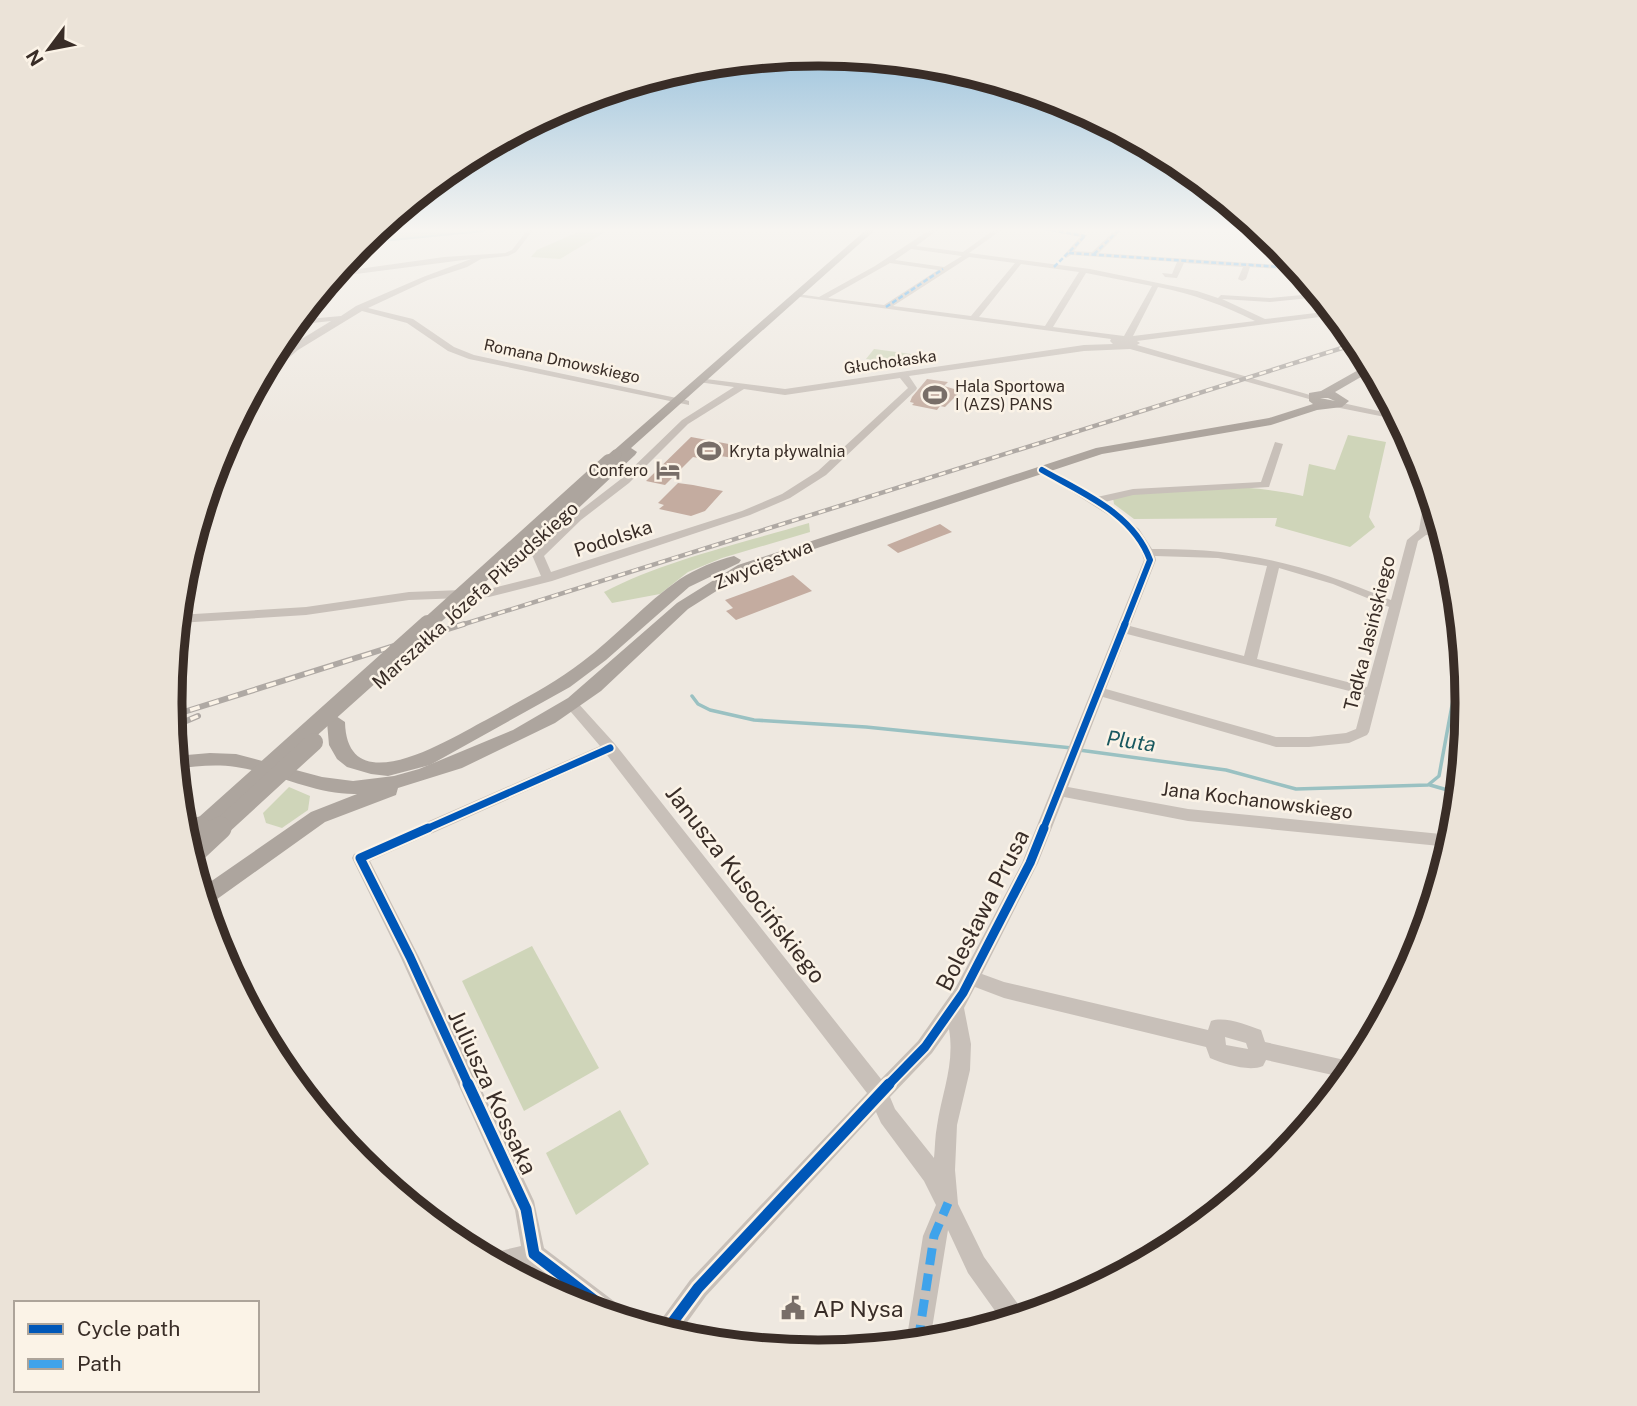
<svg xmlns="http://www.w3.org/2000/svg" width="1637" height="1406" viewBox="0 0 1637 1406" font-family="'Public Sans',sans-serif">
<rect width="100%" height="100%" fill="#eee8e0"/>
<!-- green -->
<g fill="#cfd5b9">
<path d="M378 229H508L360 244Z"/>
<path d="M571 229H610L560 259 531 257 537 250 578 232Z"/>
<path d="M874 349 919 355 912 366 866 359Z"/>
<path d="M1348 435 1386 442 1369 517 1375 527 1350 547 1275 526 1277 518 1134 519 1114 504 1113 498C1172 486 1244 482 1303 496L1309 464 1335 470Z"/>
<path d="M809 523 810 532 722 558 688 572 660 594 612 603 604 592C662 561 746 542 809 523Z"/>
<path d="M289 787 310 796 308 810 282 828 266 823 263 813Z"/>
<path d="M532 946 599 1068 524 1111 462 981Z"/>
<path d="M620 1110 649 1164 576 1215 546 1153Z"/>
</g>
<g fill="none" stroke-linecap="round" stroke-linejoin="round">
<!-- stream-far1 -->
<path stroke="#9ac1c2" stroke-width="2" d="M361 243 484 231"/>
<!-- stream -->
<g stroke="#9ac1c2" stroke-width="3.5">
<path d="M692 696 698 704 710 710 754 720 866 727 1072 748"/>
<path d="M1079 750 1226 770 1296 789 1428 785 1439 776 1462 651"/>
<path d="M1430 785 1458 793"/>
</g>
</g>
<!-- building -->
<g fill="#c4aca0">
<path d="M927 379 948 382 944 386 961 391 945 407 940 406 937 410 912 405 914 403 910 402 912 397Z"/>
<path d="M691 437 745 447 734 458 720 456 715 461 693 457 665 485 646 481Z"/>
<path d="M678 483 693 485 723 491 705 511 691 516 659 509 664 505 658 503Z"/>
<path d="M940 524 952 532 898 553 887 545Z"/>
<path d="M793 575 812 591 736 620 726 611 733 608 725 600Z"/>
</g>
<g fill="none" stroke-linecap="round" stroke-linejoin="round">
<!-- minor -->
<g fill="#c8c0b9" fill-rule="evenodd">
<path d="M528 229H534L516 252 508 256 481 259 467 267 428 280 368 308 413 319 454 347 474 355 686 400 689 401V405L469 359 448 351 407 323 362 311 298 350 263 380H259C273 353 306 337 331 321L294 325 297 320 341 316 356 306 423 277 471 259 333 277 337 272 444 257 505 253 512 250Z"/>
<path d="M931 229H939L916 246 963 252 995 229H1003L969 253 1090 269 1197 291 1218 298 1221 295 1270 298 1313 294V298H1310L1270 302 1222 299 1265 319 1332 311 1335 315 1137 341 1140 343 1137 345 1317 397 1309 399 1130 349 1084 351 909 376 917 388 916 390 826 475 790 498 750 515 552 581 489 597 409 600 306 615 178 623V615L306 607 409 592 489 589 541 576 532 555 534 553 573 516 621 479 682 420 734 387 698 382V378L785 389 1084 345 1113 344 1110 341 1111 339 793 296 797 294 819 297 875 266ZM911 249 962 256 944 267 895 260ZM969 257 1015 263 971 316 893 306ZM890 263 938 270 884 305 828 298ZM1021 264 1079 272 1045 326 979 317ZM1086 273 1152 286 1124 336 1053 327ZM1158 287C1193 294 1223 305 1255 321L1133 336ZM900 378 908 388 818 471 782 494 742 511 551 572 544 556 581 520 629 483 688 424 744 389 785 395Z"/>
<path d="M1041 229H1056L1087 235 1074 251 1092 252 1116 229H1123L1099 253 1295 266 1298 270 1250 267 1246 279 1242 281 1238 279 1243 267 1184 263 1177 278 1165 277 1162 273 1172 274 1177 262 1071 255 1066 258 1063 256 1080 237Z"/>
<path d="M1338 402 1397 415 1400 420 1335 407 1333 405Z"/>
<path d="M1275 442 1283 444 1269 487 1133 495 1105 502 1139 529 1152 549C1245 548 1306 565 1391 600L1407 540 1419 530 1425 495 1429 492 1434 506 1430 529 1441 530 1443 537 1426 535 1418 541 1369 732 1367 735 1349 743 1309 747H1276L1103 697 1068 787 1188 809 1451 835H1453L1450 847 1188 821 1064 797 1038 863 982 974 1004 982 1208 1030 1211 1021C1225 1016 1247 1025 1261 1030L1265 1042 1358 1063 1346 1078 1266 1060 1263 1066C1249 1072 1224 1064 1210 1058L1206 1047 1004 998 975 987 964 1008 971 1044 970 1070 957 1125 955 1170 958 1204 984 1257 1026 1315 1003 1322 968 1273 948 1230 930 1341 906 1343 923 1236 936 1205 924 1181 881 1123 876 1112 706 1296 678 1335 655 1328 690 1280 867 1093 607 755 370 861 419 957 534 1201 544 1248 623 1308 627 1316 626 1319 583 1306 531 1266 511 1271 487 1258 496 1252 521 1246 515 1210 401 958 352 858 354 854 600 746 565 705 567 702H577L615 744 881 1079 918 1041 956 987 1022 863 1144 560 1139 545 1118 521 1037 470 1042 467 1046 468 1097 497 1133 489 1261 482ZM1155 556 1218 558 1267 566 1244 656 1130 626 1156 560ZM1279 568 1333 584 1389 607 1367 687 1257 659ZM1127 634 1365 695 1356 729 1346 733 1309 737H1276L1106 689ZM949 1029C955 1064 942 1092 937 1126 935 1136 935 1148 934 1158L895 1109 890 1097 932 1053ZM1225 1037 1246 1043 1248 1049 1226 1045Z"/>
</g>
<!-- major -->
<g fill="#ada59e" fill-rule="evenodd">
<path d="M867 229H876L631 448 637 452 635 455 552 533H542V527L616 459 612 458V452Z"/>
<path d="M1369 364 1373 370 1335 392 1349 401 1342 407 1317 410 1271 425 1102 454 748 571 688 609 601 691 555 723 462 768 398 788 396 795 325 822 206 907 200 889 311 812 357 794C315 795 277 773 236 767 216 764 196 766 176 769L175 756 210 753 236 754 322 777 353 781 394 776 419 769 513 730 568 698 677 603 738 565 1096 448 1269 418 1313 404 1309 401V393L1321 391ZM1328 398 1335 401 1320 398Z"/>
<path d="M734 556 741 560 739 563 689 587 606 660 570 687 430 765 388 776 371 774 347 767 337 759 329 745 327 722 336 716 345 722C347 805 451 738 486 720 518 702 552 685 582 662 616 637 645 603 680 579 696 569 716 560 734 556Z"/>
</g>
<!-- rail-far1 casing -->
<g stroke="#afa9a4" stroke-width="4.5">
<path id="rail-far1" d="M458 626 1358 343"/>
</g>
<!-- rail casing -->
<g stroke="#afa9a4" stroke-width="6">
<g id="rail">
<path d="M171 716 464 624"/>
<path d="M172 727 198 716"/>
</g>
</g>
<!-- rail-far1 -->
<use href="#rail-far1" stroke="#fbf3e7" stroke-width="2.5" stroke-dasharray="7" stroke-linecap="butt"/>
<!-- rail -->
<use href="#rail" stroke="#fbf3e7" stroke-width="3.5" stroke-dasharray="10" stroke-linecap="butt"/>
<!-- major-bridge-far3 -->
<path stroke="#ada59e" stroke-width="11" d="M607 463 616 455"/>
<!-- major-bridge-far2 -->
<path stroke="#ada59e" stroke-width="14" d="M426 626 609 461"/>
<!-- major-bridge-far1 -->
<g stroke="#ada59e" stroke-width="18">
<path d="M198 830 428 624"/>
<path d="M218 830 314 742"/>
</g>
<!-- major-bridge -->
<g stroke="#ada59e" stroke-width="23">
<path d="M186 841 200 828"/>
<path d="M190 856 220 828"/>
</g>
<!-- quiet-far1 -->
<g stroke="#3fa3eb" stroke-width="2.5" stroke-dasharray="5 2.5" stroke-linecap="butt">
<path d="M1044 229 1085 236"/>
<path d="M1069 253 1296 268"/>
<path d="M1094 254 1120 229"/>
<path d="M1054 267 1085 236"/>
<path d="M886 307 943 269"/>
</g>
<!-- quiet -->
<path stroke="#3fa3eb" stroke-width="9" stroke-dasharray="17 9" stroke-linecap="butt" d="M918 1342 934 1236 948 1203"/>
<!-- cycleway-far3 casing -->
<g stroke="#fbf3e7" stroke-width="10">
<path id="cycleway-far3" d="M1042 470C1082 493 1133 513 1150 560L1124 626"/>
</g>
<!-- cycleway-far2 casing -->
<g stroke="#fbf3e7" stroke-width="11">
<g id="cycleway-far2">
<path d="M424 830 610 748"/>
<path d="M1043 830 1125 624"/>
</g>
</g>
<!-- cycleway-far1 casing -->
<g stroke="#fbf3e7" stroke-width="13">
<g id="cycleway-far1">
<path d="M428 828 360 858 410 957 469 1086"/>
<path d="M887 1086 925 1047 963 993 1030 863 1044 828"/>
</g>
</g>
<!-- cycleway casing -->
<g stroke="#fbf3e7" stroke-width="16">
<g id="cycleway">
<path d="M468 1084 526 1209 534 1254 615 1316"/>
<path d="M666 1331 698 1288 889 1084"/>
</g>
</g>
<!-- cycleway-far3 -->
<use href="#cycleway-far3" stroke="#0057b8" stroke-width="6"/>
<!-- cycleway-far2 -->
<use href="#cycleway-far2" stroke="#0057b8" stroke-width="7"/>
<!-- cycleway-far1 -->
<use href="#cycleway-far1" stroke="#0057b8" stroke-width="9"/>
<!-- cycleway -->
<use href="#cycleway" stroke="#0057b8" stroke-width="11"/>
</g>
<!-- sky -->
<linearGradient id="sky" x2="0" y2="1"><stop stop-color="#89b9d9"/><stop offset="0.54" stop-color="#f7f5f1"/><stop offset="1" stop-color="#f7f5f1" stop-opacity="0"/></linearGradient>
<rect width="1637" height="426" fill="url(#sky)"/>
<!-- icons -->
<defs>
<g id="stadium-bare" transform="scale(1.89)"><path d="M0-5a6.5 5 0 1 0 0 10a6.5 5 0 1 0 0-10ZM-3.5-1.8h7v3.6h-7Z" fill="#786e68" stroke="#fbf3e7" stroke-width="2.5" paint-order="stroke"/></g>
<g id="hotel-bare" transform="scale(1.89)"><path d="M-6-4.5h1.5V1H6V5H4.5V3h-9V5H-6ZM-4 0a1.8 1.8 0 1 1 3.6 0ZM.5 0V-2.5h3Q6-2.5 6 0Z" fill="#786e68" stroke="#fbf3e7" stroke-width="2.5" paint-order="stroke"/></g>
<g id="civic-bare" transform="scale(1.89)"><path d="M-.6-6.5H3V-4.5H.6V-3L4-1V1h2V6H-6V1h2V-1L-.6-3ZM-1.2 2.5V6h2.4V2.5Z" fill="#786e68" stroke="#fbf3e7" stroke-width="2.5" paint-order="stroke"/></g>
</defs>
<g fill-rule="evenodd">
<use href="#stadium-bare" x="935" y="395"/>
<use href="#stadium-bare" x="709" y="451"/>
<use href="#hotel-bare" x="668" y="470"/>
<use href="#civic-bare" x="793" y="1308"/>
</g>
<g text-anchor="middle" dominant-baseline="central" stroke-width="5" stroke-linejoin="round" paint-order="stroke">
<!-- far-street labels -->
<g font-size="16" fill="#392d27" stroke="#fbf3e7">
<text transform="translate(562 361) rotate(12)">Romana Dmowskiego</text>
<text transform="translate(890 362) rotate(-8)">Głuchołaska</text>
</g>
<!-- far-poi labels -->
<g font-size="16" fill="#392d27" stroke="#fbf3e7" text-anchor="start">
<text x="955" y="386">Hala Sportowa<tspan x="955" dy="18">I (AZS) PANS</tspan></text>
<text x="729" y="451">Kryta pływalnia</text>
<text x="648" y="470" text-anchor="end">Confero</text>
</g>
<!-- street labels -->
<g font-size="19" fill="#392d27" stroke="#fbf3e7">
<text transform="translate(613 538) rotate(-18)">Podolska</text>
<text transform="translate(763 564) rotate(-22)">Zwycięstwa</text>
<text transform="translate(475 595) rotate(-42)">Marszałka Józefa Piłsudskiego</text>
<text transform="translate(1369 633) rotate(-76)">Tadka Jasińskiego</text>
<text transform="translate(1257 800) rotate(7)">Jana Kochanowskiego</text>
</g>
<!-- water labels -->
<g font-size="21" font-style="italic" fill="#18585f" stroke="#fbf3e7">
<text transform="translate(1131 741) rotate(8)">Pluta</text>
</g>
<!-- near-street labels -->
<g font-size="23" fill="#392d27" stroke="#fbf3e7">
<text transform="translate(746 884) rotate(52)">Janusza Kusocińskiego</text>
<text transform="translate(982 910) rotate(-63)">Bolesława Prusa</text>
<text transform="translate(493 1092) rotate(65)">Juliusza Kossaka</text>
</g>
<!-- near-poi labels -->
<g font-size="23" fill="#392d27" stroke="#fbf3e7" text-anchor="start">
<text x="813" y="1308">AP Nysa</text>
</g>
</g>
<!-- crop -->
<path d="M0 0H1637V1406H0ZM818 66H819A636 636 0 0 1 1455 702V704A636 636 0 0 1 819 1340H818A636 636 0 0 1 182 704V702A636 636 0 0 1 818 66Z" fill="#ebe3d8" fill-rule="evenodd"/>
<path fill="none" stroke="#392d27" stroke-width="9" d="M818 66H819A636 636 0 0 1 1455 702V704A636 636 0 0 1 819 1340H818A636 636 0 0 1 182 704V702A636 636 0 0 1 818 66Z"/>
<!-- legend -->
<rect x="14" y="1301" width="245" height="91" fill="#fbf3e7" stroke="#ada49a" stroke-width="2"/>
<rect x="28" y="1324" width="35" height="10" fill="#0057b8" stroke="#ada49a" stroke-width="2"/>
<text x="77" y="1336" font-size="21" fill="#392d27">Cycle path</text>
<rect x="28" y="1359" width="35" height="10" fill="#3fa3eb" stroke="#ada49a" stroke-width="2"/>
<text x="77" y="1371" font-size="21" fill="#392d27">Path</text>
<!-- north arrow -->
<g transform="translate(49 49) rotate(238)" stroke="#fbf3e7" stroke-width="5" paint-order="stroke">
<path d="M0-5L12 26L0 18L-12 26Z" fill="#392d27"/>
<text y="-10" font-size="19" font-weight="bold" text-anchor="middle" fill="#392d27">N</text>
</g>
</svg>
